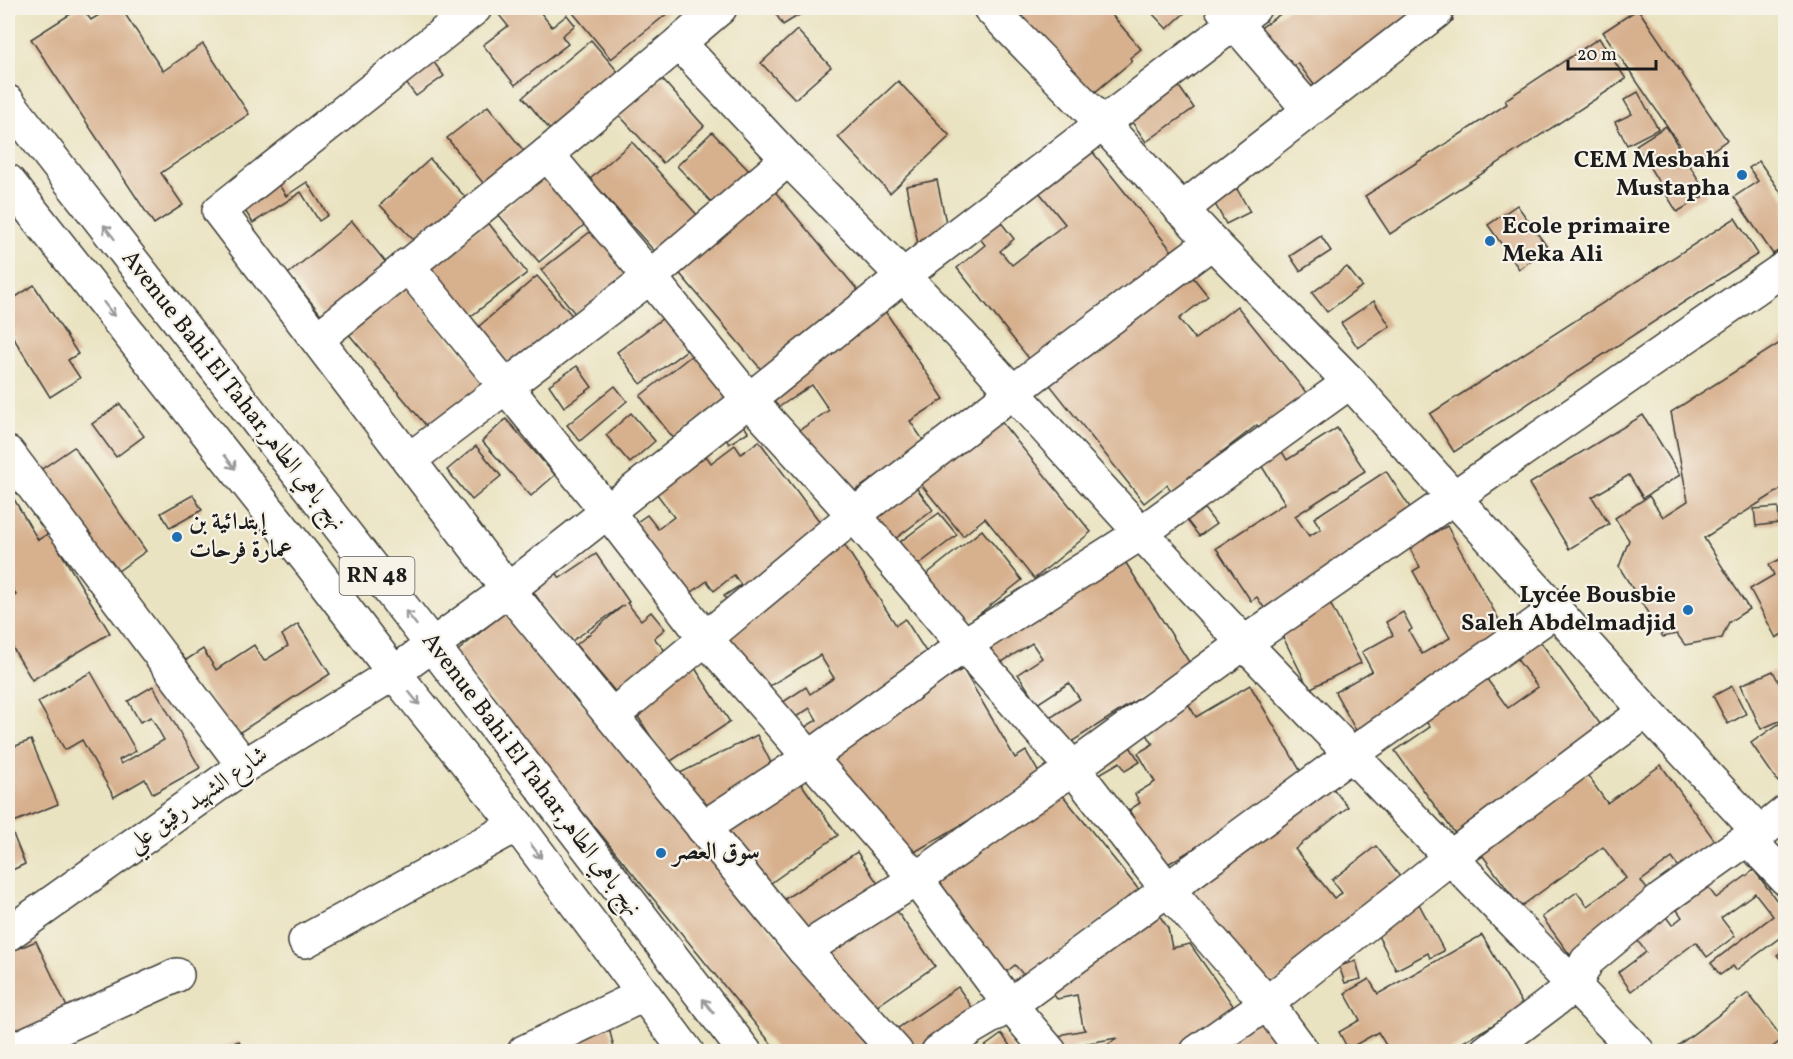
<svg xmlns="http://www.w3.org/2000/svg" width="1793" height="1059" viewBox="0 0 1793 1059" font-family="Vollkorn,Amiri,serif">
<rect width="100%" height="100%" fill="#f7f3e8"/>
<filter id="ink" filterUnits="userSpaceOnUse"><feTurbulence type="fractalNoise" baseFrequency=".0167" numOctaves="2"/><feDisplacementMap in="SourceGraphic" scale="12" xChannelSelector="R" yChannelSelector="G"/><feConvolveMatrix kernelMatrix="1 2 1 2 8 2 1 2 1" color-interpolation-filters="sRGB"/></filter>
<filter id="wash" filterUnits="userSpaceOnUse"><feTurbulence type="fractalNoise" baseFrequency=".008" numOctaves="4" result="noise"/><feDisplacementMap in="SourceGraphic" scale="24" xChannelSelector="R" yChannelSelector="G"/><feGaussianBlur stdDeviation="1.35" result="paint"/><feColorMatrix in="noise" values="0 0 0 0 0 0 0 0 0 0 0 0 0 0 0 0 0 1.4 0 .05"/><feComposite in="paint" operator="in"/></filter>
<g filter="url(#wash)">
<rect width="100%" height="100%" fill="#eae3c1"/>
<g id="blocks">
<!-- building -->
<g fill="#d7b08e">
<path d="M80 8H82L91 20 110 8H121L163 71 203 44 249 114 161 173 183 205 154 224 31 39Z"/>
<path d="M501 8H537L552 27 567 15 575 25 562 36 568 44 515 85 483 45 508 26 496 11Z"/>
<path d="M569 8H674L611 59Z"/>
<path d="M772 8H801L804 12 783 25Z"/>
<path d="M1012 8H1106L1141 49 1130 58 1132 61 1088 98Z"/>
<path d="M1157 8H1190L1167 29 1152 13Z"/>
<path d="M1289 8H1444L1453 20 1354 89H1317L1298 63 1281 75 1252 34Z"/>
<path d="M1638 9 1727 140 1693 164 1603 32Z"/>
<path d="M797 30 831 67 795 99 761 63Z"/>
<path d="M1599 38 1626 79 1390 234 1365 196 1507 104 1505 100Z"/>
<path d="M591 40 624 79 555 136 523 97Z"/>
<path d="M430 57 444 76 416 96 402 78Z"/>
<path d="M661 78 704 126 663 163 619 115Z"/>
<path d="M1173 78 1194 108 1146 142 1125 112Z"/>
<path d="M898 81 950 136 890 193 838 137Z"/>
<path d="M1638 92 1658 129 1627 145 1615 122 1632 114 1624 100Z"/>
<path d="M488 106 527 155 487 188 447 138Z"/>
<path d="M1666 126 1707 194 1677 212 1636 145Z"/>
<path d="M712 132 753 175 718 209 677 166Z"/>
<path d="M632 142 699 217 657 254 590 179Z"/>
<path d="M1091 150 1208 296 1179 319 1195 339 1237 306 1312 400 1266 435 1257 425 1221 453 1228 462 1179 501 1167 485 1144 503 957 268 985 245 978 236 999 220 1014 239 1000 251 1012 265 1065 224 1039 192Z"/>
<path d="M430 159 469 201 420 247 380 205Z"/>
<path d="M1759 161 1786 200V246L1773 254 1734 197 1758 181 1749 168Z"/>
<path d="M549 172 589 221 539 262 498 214Z"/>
<path d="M276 180 286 196 307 182 328 215 319 221 301 192 253 223 240 203Z"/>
<path d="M937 180 949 237 918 244 906 186Z"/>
<path d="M772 188 861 294 765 374 676 269Z"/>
<path d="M1237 189 1250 212 1226 224 1214 202Z"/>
<path d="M1517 205 1548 248 1519 269 1488 225Z"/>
<path d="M1735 218 1758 254 1454 452 1430 414Z"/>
<path d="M352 221 392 270 328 323 288 274Z"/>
<path d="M487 221 527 273 466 320 426 267Z"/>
<path d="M595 228 630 273 576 315 541 270Z"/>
<path d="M1321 236 1331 251 1300 271 1290 256Z"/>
<path d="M1347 267 1362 286 1327 312 1312 293Z"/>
<path d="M537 276 577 321 518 374 477 328Z"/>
<path d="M34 285 78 354 68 360 80 378 50 397 8 329V302Z"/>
<path d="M403 285 491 388 434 435 347 332Z"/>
<path d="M1374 301 1390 326 1358 348 1341 323Z"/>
<path d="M881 305 944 399 910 421 925 443 847 496 797 432 829 410 812 385 776 409 766 394Z"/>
<path d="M666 316 691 347 641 384 617 352Z"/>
<path d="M1786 339V486L1704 538 1749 609 1729 622 1722 638 1685 645 1677 634 1663 637 1619 567 1629 540 1615 518 1649 496 1663 517 1688 501 1671 412Z"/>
<path d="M696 352 730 396 674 439 640 396Z"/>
<path d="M577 366 592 387 564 407 549 385Z"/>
<path d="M615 386 627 401 580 441 567 425Z"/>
<path d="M120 404 144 436 116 457 92 424Z"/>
<path d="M631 413 655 441 630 463 606 435Z"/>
<path d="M994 413 1091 532 1034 579 985 518 963 536 915 477Z"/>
<path d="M1643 415 1680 475 1643 498 1629 475 1592 497 1609 524 1569 549 1529 484Z"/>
<path d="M739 418 748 432 729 444 720 430Z"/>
<path d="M506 419 555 475 531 496 482 441Z"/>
<path d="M1337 428 1365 471 1295 516 1309 536 1321 529 1314 518 1386 471 1417 518 1268 614 1257 597 1251 601 1216 548 1285 503 1254 454 1275 440 1287 460Z"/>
<path d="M759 441 823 526 833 527 896 625 905 619 932 661 806 740 800 730 817 720 810 708 788 722 777 706 806 687 810 694 834 678 820 655 760 692 723 633 740 622 724 596 741 585 734 575 714 591 707 581 684 598 630 527 647 515 658 529 674 517 654 490 704 453 711 463 735 445 741 454Z"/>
<path d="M476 446 501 476 472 500 447 470Z"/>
<path d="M74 447 146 551 111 576 39 471Z"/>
<path d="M912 482 933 510 891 542 870 514Z"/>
<path d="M8 489 38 540 49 533 110 633 32 680 8 640V600L16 595 8 580Z"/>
<path d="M193 495 202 510 170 528 161 513Z"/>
<path d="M1202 506 1216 524 1199 536 1185 518Z"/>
<path d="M1778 507 1779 523 1756 526 1754 509Z"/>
<path d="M939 513 957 535 914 568 896 545Z"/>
<path d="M1447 526 1509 638 1400 699 1407 713 1360 738 1335 692 1372 671 1362 652 1393 635 1386 622 1403 612 1412 629 1409 631 1422 654 1450 638 1413 571 1420 567 1409 547Z"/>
<path d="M982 530 1022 580 963 627 923 577Z"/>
<path d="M596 554 629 602 627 603 641 620 651 612 665 629 654 638 668 654 618 695 576 645 624 605 569 643 530 587 554 570 560 578Z"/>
<path d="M1786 556V632L1776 638 1750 589 1774 575 1769 565Z"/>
<path d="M1124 560 1191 665 1062 748 1045 721 1080 699 1069 683 1037 704 1018 674 1042 658 1032 643 994 667 983 649Z"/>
<path d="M1330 603 1361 663 1309 689 1279 629Z"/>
<path d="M505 612 872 1052H778L454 654Z"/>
<path d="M298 624 330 674 234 736 186 660 203 649 216 670 254 645 264 661 288 646 282 635Z"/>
<path d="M1537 637 1611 739 1578 762 1607 803 1661 765 1720 848 1684 874 1672 858 1641 881 1652 896 1570 955 1542 917 1577 892 1587 906 1626 878 1603 847 1520 907 1483 856 1475 861 1395 751 1430 727 1421 715 1481 671 1508 708 1538 687 1513 654Z"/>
<path d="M691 662 730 722 668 763 629 703Z"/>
<path d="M963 669 1015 758 1026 751 1042 778 899 861 822 751Z"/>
<path d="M1773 671 1786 697V718L1761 729 1741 685Z"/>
<path d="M91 672 136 751 119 760 121 764 164 740 151 717 140 722 128 701 153 686 200 768 153 794 145 779 114 797 82 740 65 750 38 702Z"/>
<path d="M1250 685 1304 777 1248 816 1163 867 1129 810 1140 803 1135 794 1155 782 1138 753 1153 744 1145 731 1127 742 1140 762 1125 771 1120 762 1091 779 1079 760 1184 697 1196 717Z"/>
<path d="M1732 686 1746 714 1728 724 1713 696Z"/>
<path d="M1786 719V776L1778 782 1751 743Z"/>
<path d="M757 735 779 779 702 817 680 773Z"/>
<path d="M31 740 58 804 9 824 25 864 8 872V749Z"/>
<path d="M797 778 838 835 761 890 720 833Z"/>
<path d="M1327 781 1348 807 1295 849 1334 898 1342 893 1332 880 1376 846 1405 883 1264 994 1173 893Z"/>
<path d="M1056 787 1139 890 1027 979 1015 965 985 989 923 884Z"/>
<path d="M857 852 884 893 806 943 780 902Z"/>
<path d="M1754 870 1786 913V933L1736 970 1733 966 1720 975 1711 963 1773 916 1755 893 1721 918 1735 936 1707 957 1696 942 1631 991 1618 973 1646 952 1631 932 1661 910 1672 925 1682 917 1677 910 1708 887 1716 898Z"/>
<path d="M892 904 935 966 870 1011 828 949Z"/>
<path d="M1419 904 1444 951 1430 958 1428 953 1396 970 1374 928Z"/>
<path d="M1157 912 1168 928 1172 948 1190 944 1239 1014 1185 1052H1098L1117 1038 1077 1045 1068 1052H1056L1050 1044 1064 1034 1085 1030 1083 1027 1077 995 1057 999 1045 983Z"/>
<path d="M1482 935 1524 1007 1446 1052H1390L1378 1032 1348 1049 1339 1032 1360 1020 1345 993 1369 979 1378 994Z"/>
<path d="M36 941 72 1018 8 1047V953Z"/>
<path d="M1786 948V965L1777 955Z"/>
<path d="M1356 961 1361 979 1345 983 1339 966Z"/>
<path d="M958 987 980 1019 933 1052H895L885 1037Z"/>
<path d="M1748 993 1783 1039 1766 1052H1680L1676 1047Z"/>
<path d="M1261 1018 1283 1052H1210Z"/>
<path d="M608 1024 615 1052H572L568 1035Z"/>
<path d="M1002 1034 1014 1052H977Z"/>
<path d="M239 1041 243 1052H212V1051Z"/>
</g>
</g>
</g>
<g filter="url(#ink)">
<use href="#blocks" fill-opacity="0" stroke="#3b3a35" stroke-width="1.5"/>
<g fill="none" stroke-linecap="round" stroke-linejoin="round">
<!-- minor casing -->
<g stroke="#3b3a35" stroke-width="36">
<g id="minor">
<path d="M475 8 219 211 508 590 804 950 896 1052"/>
<path d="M720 8 679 43 788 159 960 334 1141 533 1244 643 1638 1052"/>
<path d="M990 8 1102 123 1212 242 1350 382 1646 711 1760 833"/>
<path d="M1222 8 1309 110"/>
<path d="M547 154 650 277 749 400 854 515 964 645 1073 768 1167 889 1267 1003 1303 1052"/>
<path d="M1181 210 1436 12"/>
<path d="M407 265 607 511 706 639 916 879 1010 1005 1050 1052"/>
<path d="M317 339 547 154 679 43"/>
<path d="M8 453 244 766"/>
<path d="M409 460 650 277 788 159"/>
<path d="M612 716 854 515 1014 391 1212 242"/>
<path d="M703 828 809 758 964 645 1141 533 1350 382"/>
<path d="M1749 840 1786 879"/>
<path d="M8 934 244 766 394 673 508 590 749 400 903 276 1254 8"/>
<path d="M305 941 517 825"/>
<path d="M804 950 916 879 1073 768 1244 643 1786 267"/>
<path d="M8 1052 177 975"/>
<path d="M524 1052 643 995"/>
<path d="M938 1052 971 1028 1010 1005 1352 754 1556 610"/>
<path d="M1197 1052 1267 1003 1451 857 1646 711"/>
<path d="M1486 1052 1575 985 1587 961 1662 899 1734 848 1760 833 1786 812"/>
</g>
</g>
<!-- major casing -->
<g stroke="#3b3a35" stroke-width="36">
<g id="major">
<path d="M8 102 433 646 745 1052"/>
<path d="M8 181 311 564 394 673 517 825 687 1052"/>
</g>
</g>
<!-- minor -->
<use href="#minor" stroke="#fff" stroke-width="33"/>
<!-- major -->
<use href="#major" stroke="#fff" stroke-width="33"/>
</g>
<!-- one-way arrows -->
<defs><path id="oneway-shaft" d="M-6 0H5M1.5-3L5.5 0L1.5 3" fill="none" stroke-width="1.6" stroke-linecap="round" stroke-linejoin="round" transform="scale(1.5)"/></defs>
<g stroke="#999">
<use href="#oneway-shaft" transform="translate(109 232) rotate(-128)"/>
<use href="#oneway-shaft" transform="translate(109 309) rotate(52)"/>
<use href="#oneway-shaft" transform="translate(230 462) rotate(52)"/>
<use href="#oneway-shaft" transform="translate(411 618) rotate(-128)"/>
<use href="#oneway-shaft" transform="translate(414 698) rotate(51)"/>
<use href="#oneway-shaft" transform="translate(536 851) rotate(53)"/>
<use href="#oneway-shaft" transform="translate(708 1006) rotate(-128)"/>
</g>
</g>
<!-- markers -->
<g fill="#1f6fb2" stroke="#f7f3e8" stroke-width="2">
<circle cx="1742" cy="175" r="6"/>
<circle cx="1490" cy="241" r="6"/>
<circle cx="177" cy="537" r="6"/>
<circle cx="1688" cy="610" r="6"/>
<circle cx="661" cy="853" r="6"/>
</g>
<g text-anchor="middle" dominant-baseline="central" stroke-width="4.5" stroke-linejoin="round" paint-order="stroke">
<!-- shield labels -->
<rect fill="#f7f3e8" stroke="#5e5c59" stroke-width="1.5" x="339.5" y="557" width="75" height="38" rx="4.5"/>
<g font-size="22" font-weight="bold" fill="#1c1c1c">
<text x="377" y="576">RN 48</text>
</g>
<!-- poi labels -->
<g font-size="24" font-weight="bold" fill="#1c1c1c" stroke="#f7f3e8" text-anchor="start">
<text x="1730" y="161" text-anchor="end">CEM Mesbahi<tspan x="1730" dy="28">Mustapha</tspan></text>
<text x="1502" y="227">Ecole primaire<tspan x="1502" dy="28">Meka Ali</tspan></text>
<text x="189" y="523">إبتدائية بن<tspan x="189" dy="28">عمارة فرحات</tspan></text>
<text x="1676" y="596" text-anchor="end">Lycée Bousbie<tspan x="1676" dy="28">Saleh Abdelmadjid</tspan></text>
<text x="673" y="853">سوق العصر</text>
</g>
<!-- street labels -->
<g font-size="24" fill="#1c1c1c" stroke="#f7f3e8">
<text transform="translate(233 391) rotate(52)">Avenue Bahi El Tahar,نهج باهي الطاهر</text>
<text transform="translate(531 775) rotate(53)">Avenue Bahi El Tahar,نهج باهي الطاهر</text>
<text transform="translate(198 800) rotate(-35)">شارع الشهيد رقيق علي</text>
</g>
</g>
<!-- margin -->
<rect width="1793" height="1059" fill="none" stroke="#f7f3e8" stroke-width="30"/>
<!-- scale -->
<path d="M1568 60v9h88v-9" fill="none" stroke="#1c1c1c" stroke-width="3"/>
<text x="1577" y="60" font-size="18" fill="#1c1c1c" stroke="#f7f3e8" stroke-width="4.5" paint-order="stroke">20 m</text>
</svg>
